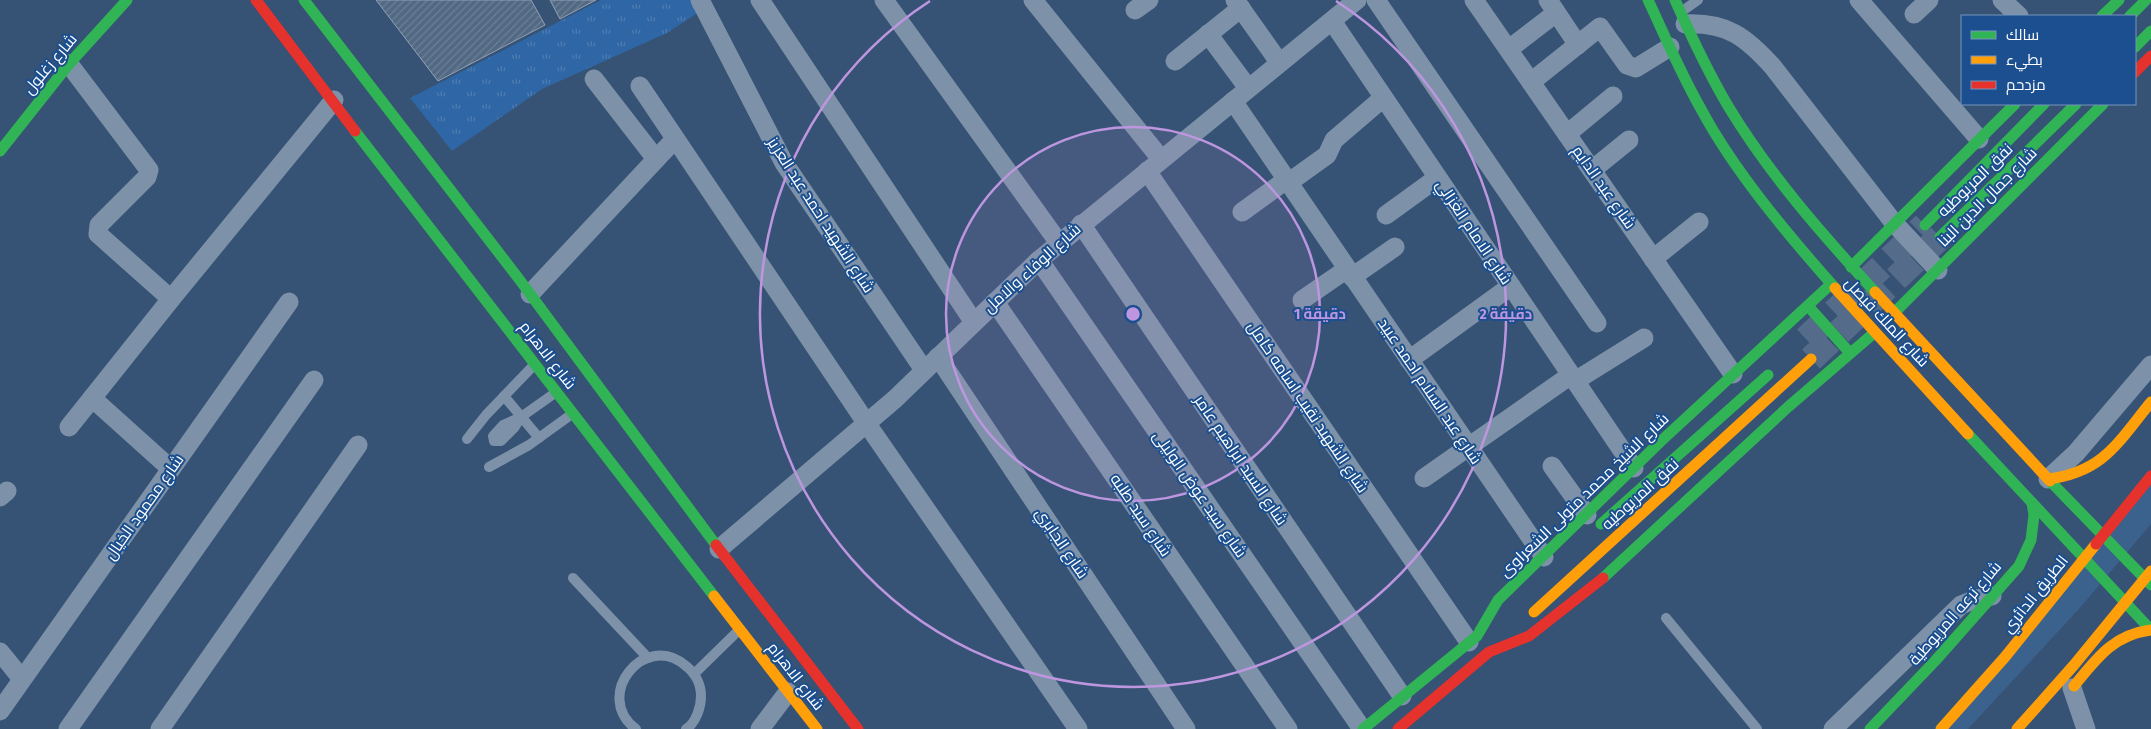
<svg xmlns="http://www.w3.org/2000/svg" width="2151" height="729" viewBox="0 0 2151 729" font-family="'Fira Sans Condensed',Cairo,sans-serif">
<defs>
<pattern id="grass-tufts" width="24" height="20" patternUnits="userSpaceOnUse" patternTransform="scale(1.25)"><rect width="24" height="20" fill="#2f66a5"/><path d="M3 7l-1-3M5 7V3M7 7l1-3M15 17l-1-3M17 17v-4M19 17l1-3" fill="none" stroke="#4e7db2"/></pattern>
<pattern id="building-hatch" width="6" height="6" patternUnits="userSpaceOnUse" patternTransform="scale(1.25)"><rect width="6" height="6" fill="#526984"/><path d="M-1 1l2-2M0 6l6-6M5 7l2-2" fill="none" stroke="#6c8096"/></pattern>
</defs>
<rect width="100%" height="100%" fill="#365274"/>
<!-- grass -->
<path fill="url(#grass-tufts)" d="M601 0H692L699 12 667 33 542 89 452 151 410 98Z"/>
<!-- water -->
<path fill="#3b618d" d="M2151 482V524L2079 609 1968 729H1936Z"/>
<!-- building -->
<g fill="url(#building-hatch)" stroke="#92a2b6">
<path d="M376 0H531L545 25 438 81Z"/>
<path d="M550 0H596L560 19Z"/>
</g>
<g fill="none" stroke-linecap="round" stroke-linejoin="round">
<!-- secondary-tunnel -->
<g stroke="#546c89" stroke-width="26" stroke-dasharray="26 13" stroke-linecap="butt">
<path d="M1806 339 1925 225"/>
<path d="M1811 359 1940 237"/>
</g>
<!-- lane -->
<g stroke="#7d92a8" stroke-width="10">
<path d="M1681 12 1698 0"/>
<path d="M504 396 539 438"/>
<path d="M521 417 514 428 501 441H494L493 436 503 425Z"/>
<path d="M521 417 555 393"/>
<path d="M467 439 486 415 534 365"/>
<path d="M489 467 529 445 572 414"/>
<path d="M573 578 648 658"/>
<path d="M1666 618 1757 729"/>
<path d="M694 674 739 630"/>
<path d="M636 729C592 696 645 630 686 666 695 673 701 684 701 696 701 707 696 723 686 729"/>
</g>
<!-- street -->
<g stroke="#7d92a8" stroke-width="19">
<path d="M700 0 784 163 924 370"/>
<path d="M760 0 973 321"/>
<path d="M884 0 1059 243"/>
<path d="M1033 0 1161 159"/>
<path d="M1235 0 1279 62"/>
<path d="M1376 0 1597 323"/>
<path d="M1474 0 1733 374"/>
<path d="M1548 0 1578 45"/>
<path d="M1859 0 1979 139"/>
<path d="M2002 0 2019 16"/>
<path d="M1135 10 1149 0"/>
<path d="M1914 14 1929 0"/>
<path d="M1332 21 1634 468"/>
<path d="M1685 24C1727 22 1746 37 1773 67L1894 223 1938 270"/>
<path d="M1208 34 1248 88"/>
<path d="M1509 49 1556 13"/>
<path d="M1175 61 1241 8"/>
<path d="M69 64 149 170 147 177 99 225 98 234 171 299"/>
<path d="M594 79 656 159"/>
<path d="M1531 82 1600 27 1627 65 1636 68 1670 47"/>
<path d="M640 86 867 424 1078 729"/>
<path d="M1233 101 1544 557"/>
<path d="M1567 134 1613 96"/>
<path d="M1592 170 1629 140"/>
<path d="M1147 171 1469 642"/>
<path d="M1288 183 1327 155 1334 140 1383 98"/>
<path d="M1242 212 1286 180"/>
<path d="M1386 215 1437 178"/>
<path d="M1081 224 1402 696"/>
<path d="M1653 259 1699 222"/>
<path d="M1039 260 1362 729"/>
<path d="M1352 277 1395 247"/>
<path d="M530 294 675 139"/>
<path d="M1302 300 1347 269"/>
<path d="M995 302 1288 729"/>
<path d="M938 357 1186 729"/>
<path d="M1409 360 1511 286"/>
<path d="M1575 381 1644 338"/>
<path d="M92 398 171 469"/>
<path d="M69 427 171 299 334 100"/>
<path d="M1552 466 1587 515"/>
<path d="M1424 478 1571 375"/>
<path d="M2048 479 2076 453 2151 365"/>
<path d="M0 497 7 491"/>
<path d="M719 549 895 399 1039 260 1357 0"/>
<path d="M0 652 22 679"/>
<path d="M2072 688 2086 729"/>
<path d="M0 711 289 302"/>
<path d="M68 729 314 380"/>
<path d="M160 729 358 445"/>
<path d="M760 729 788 692"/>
<path d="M1833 729 1961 605 1976 599 1992 596"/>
</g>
<!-- fast -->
<g stroke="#30b455" stroke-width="11">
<path d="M304 0 519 279 716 545"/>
<path d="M1648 0C1665 36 1681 74 1701 109 1734 171 1789 236 1835 288"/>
<path d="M1675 0C1691 36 1708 72 1728 106 1769 174 1822 234 1875 292"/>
<path d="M2102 16 2119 0"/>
<path d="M2130 16 2146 0"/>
<path d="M2135 47 2151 31"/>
<path d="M355 131 714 596"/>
<path d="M0 151 69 64 127 0"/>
<path d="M1925 225 2044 104"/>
<path d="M1940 237 2076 104"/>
<path d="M1851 267 2015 104"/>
<path d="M1808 306 1850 353"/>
<path d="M1894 313 2103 104"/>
<path d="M1968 434 2151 630"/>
<path d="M2050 481 2151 585"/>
<path d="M1601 524 1768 375"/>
<path d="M1603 578 1788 407 1874 333"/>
<path d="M1363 729 1477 636 1498 600 1660 442 1830 285"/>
<path d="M1870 729 1935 661 2019 566 2031 540 2034 515 2032 503"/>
</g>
<!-- slow -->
<g stroke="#ff9f0a" stroke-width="11">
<path d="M1835 288 1968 434"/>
<path d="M1875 292 2050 481"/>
<path d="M2048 479C2104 472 2118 442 2151 402"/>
<path d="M714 596 817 729"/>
<path d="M1534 612 1811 359"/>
<path d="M2074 686C2097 658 2113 635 2151 630"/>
<path d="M1941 729 2005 657 2096 544"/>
<path d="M2017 729 2074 665 2151 571"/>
</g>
<!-- jam -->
<g stroke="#e5322d" stroke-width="11">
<path d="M256 0 355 131"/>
<path d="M2135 72 2151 56"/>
<path d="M2096 544 2151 476"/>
<path d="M716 545 858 729"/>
<path d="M1398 729 1489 652 1529 636 1603 578"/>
</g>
</g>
<!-- distance rings -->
<circle cx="1133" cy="314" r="187" fill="#bd96df" fill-opacity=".12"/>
<g fill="none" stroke="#bd96df" stroke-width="2.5">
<circle cx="1133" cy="314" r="187"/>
<path d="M1336 1A373 373 0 1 1 930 1"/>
</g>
<g text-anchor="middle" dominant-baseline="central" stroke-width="4" stroke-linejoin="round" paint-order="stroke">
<!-- street labels -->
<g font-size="16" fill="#fff" stroke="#1b4f8f">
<text transform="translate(50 64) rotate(-50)">شارع زغلول</text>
<text transform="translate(1975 180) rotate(-44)">نفق المريوطيه</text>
<text transform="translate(1604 187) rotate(55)">شارع عبد الدايم</text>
<text transform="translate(1987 197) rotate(-45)">شارع جمال الدين البنا</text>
<text transform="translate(821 215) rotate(57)">شارع الشهيد احمد عبد العزيز</text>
<text transform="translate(1474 232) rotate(56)">شارع الامام الغزالي</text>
<text transform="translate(1032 268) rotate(-42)">شارع الوفاء والامل</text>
<text transform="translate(1887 322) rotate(47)">شارع الملك فيصل</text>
<text transform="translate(548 355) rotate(52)">شارع الاهرام</text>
<text transform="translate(1430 391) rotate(56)">شارع عبد السلام احمد عبيد</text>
<text transform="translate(1308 407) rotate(56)">شارع الشهيد نقيب اسامه كامل</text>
<text transform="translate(1241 460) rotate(56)">شارع السيد ابراهيم عامر</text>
<text transform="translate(1200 494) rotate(55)">شارع سيد عوض الوليلى</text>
<text transform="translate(1640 494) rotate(-42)">نفق المريوطيه</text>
<text transform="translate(1584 495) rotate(-44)">شارع الشيخ محمد متولى الشعراوى</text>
<text transform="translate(144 507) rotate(-55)">شارع محمود الخيال</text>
<text transform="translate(1141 515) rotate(56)">شارع سيد طلبه</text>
<text transform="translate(1062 543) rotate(56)">شارع الجابري</text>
<text transform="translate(2035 594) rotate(-51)">الطريق الدائري</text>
<text transform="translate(1955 613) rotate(-49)">شارع ترعه المريوطية</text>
<text transform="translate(796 676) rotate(52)">شارع الاهرام</text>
</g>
</g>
<circle cx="1133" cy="314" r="8" fill="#bd96df" stroke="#1b4f8f" stroke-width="2.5"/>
<g font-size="15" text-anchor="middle" font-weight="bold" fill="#bd96df" stroke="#1b4f8f" stroke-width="4" stroke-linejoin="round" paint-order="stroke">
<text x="1320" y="319">1 دقيقة</text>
<text x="1506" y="319">2 دقيقة</text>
</g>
<!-- legend -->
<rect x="1961" y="15" width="175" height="90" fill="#1b4f8f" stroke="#7695bc"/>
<rect x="1971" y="31" width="25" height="8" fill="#30b455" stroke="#7695bc"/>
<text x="2006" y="40" font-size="15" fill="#ffffff">سالك</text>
<rect x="1971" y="56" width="25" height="8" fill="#ff9f0a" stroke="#7695bc"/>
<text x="2006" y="65" font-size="15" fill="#ffffff">بطيء</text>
<rect x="1971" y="81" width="25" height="8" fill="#e5322d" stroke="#7695bc"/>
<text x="2006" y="90" font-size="15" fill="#ffffff">مزدحم</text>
</svg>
